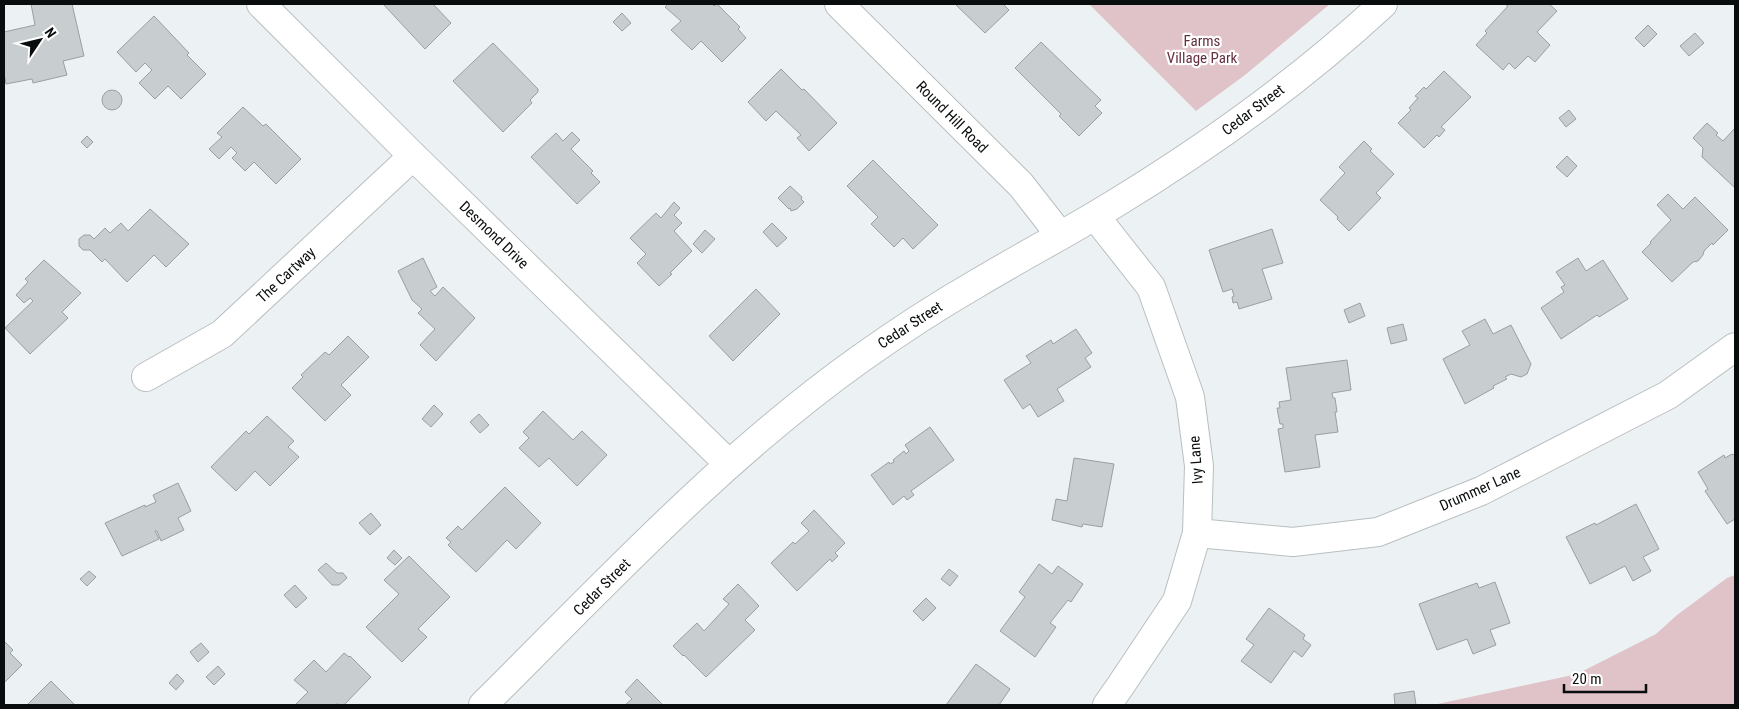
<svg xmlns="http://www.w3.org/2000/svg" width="1739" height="709" viewBox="0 0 1739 709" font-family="'Roboto Condensed',sans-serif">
<rect width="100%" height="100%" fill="#ecf2f4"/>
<!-- green -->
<g fill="#e0c2c9">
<path d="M1089 4H1330L1245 75 1196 111Z"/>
<path d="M1735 575V705H1433L1577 674 1656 634 1677 615 1727 578Z"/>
</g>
<!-- building -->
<g fill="#c8cecf" stroke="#99a0a1">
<path d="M31 4H72L84 56 63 61 67 75 33 83 32 79 6 84 4 73V32L35 25Z"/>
<path d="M383 4H433L451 23 425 49Z"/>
<path d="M668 4H712L714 6 717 4 740 27 738 29 746 38 722 62 701 41 692 50 671 30 681 21 665 7Z"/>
<path d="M955 4H1003L1009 10 985 33Z"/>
<path d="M1507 4H1549L1557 11 1537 32 1550 45 1535 62 1528 56 1515 69 1509 63 1503 70 1476 45 1487 33 1485 31 1508 6 1506 5Z"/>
<path d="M622 13 631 23 622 31 613 22Z"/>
<path d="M154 16 189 53 187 55 206 74 181 99 168 86 155 99 139 83 152 70 145 63 136 72 117 52Z"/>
<path d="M1648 25 1657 34 1644 47 1635 38Z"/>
<path d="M1695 33 1704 43 1689 56 1680 46Z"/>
<path d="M1041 42 1101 100 1095 106 1102 113 1079 136 1059 116 1061 114 1015 68Z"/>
<path d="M493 43 538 89V92L530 100 532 103 503 132 453 81Z"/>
<path d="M781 69 802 90 804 89 837 123 809 151 797 138 801 135 776 111 766 121 748 102Z"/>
<path d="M1444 71 1471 97 1441 127 1445 130 1439 137 1437 135 1424 148 1398 123 1411 110 1409 108 1418 98 1415 96 1424 87 1426 89Z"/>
<circle cx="112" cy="100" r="10"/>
<path d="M243 107 263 126 266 124 301 159 276 184 254 162 245 171 232 158 237 153 231 147 219 159 209 149 222 137 217 133Z"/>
<path d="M1569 110 1576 119 1566 127 1559 118Z"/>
<path d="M1707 123 1718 133 1716 135 1723 141 1735 128V188L1702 157 1703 148 1693 138Z"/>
<path d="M572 132 580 140 571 149 593 171 591 173 600 182 577 204 531 157 556 133 563 141Z"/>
<path d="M87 136 93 142 87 148 81 142Z"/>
<path d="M1364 141 1372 149 1370 151 1394 174 1376 193 1381 198 1349 231 1337 219 1338 217 1320 200 1345 173 1339 167Z"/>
<path d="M1567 156 1577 166 1567 177 1556 167Z"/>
<path d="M873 160 938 225 913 249 903 238 894 247 871 224 878 217 847 186Z"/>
<path d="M790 186 802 197 801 199 804 202 797 209 791 211 790 208 789 209 778 198Z"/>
<path d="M1668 194 1683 209 1695 197 1728 230 1713 245 1712 243 1704 251 1703 255 1698 261 1693 262 1672 282 1642 252 1651 243 1650 242 1671 220 1657 205Z"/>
<path d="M674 202 680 208 674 215 682 223 674 231 692 251 670 273 672 274 659 286 637 263 646 254 630 238 656 213 661 218Z"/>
<path d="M150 209 189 244 166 267 154 255 127 282 105 259 102 262 90 250H83L79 246V239L84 235H90L94 239 105 228 110 233 121 223 128 231Z"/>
<path d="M772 223 787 238 777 247 763 232Z"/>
<path d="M1272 229 1283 263 1262 269 1272 299 1239 309 1237 302 1233 303 1232 297 1234 296 1232 289 1223 292 1209 250Z"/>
<path d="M705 230 715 239 702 253 693 244Z"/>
<path d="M423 258 437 287 430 291 435 296 443 287 475 318 436 361 420 345 435 329 418 313 422 309 412 300 398 271Z"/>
<path d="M1578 258 1586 271 1603 260 1628 299 1599 317 1597 315 1561 339 1541 308 1564 292 1561 287 1565 285 1556 272Z"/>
<path d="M44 260 81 293 62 312 68 318 30 354 5 328 33 301 30 298 24 303 16 295 28 282 25 279Z"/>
<path d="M756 289 780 314 733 361 709 336Z"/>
<path d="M1360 303 1365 316 1349 323 1344 310Z"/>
<path d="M1485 319 1493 334 1511 325 1531 364 1527 374 1521 377 1511 374 1505 377 1507 379 1493 386 1494 388 1465 404 1443 359 1470 345 1462 331Z"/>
<path d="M1403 324 1407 340 1391 344 1387 328Z"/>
<path d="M1076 329 1092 353 1085 358 1091 367 1057 389 1064 401 1038 417 1030 404 1023 409 1004 380 1031 363 1026 356 1051 340 1053 344Z"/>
<path d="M348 336 369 357 341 385 351 395 325 421 292 388 303 377 301 375 325 352 329 355Z"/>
<path d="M1347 360 1351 390 1332 393 1333 398H1335L1337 412H1335L1338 432 1315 435 1320 467 1285 472 1278 429 1283 428V424H1280L1277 408H1280L1279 402 1291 400 1286 368Z"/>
<path d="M434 405 443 414 431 427 422 419Z"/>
<path d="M543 411 573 440 582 431 607 455 577 486 549 458 539 467 519 448 529 438 523 432Z"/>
<path d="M479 414 489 425 480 433 470 422Z"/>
<path d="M267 416 294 441 288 447 299 457 270 486 255 471 236 491 211 467 246 431 249 434Z"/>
<path d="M930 427 954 460 911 491 914 495 907 500 904 496 893 505 871 475 889 462 890 464 894 462 893 460 904 451 906 454 909 451 905 445Z"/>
<path d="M1735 453V519L1727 524 1705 491 1708 489 1698 472 1724 455 1725 458 1732 454 1733 455Z"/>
<path d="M1074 458 1114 464 1102 527 1083 524 1082 527 1052 520 1056 499 1067 501Z"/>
<path d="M178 483 191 511 178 518 184 530 161 541 157 531H155L159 539 122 556 105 523 145 505V507L156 502 153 495Z"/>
<path d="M505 487 541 523 516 549 507 540 476 572 448 545 451 542 446 538 458 526 462 530Z"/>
<path d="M1636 504 1659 549 1643 557 1651 571 1633 581 1625 566 1590 584 1566 537 1595 523 1596 525Z"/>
<path d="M814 510 845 543 835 553 838 556 832 562 830 559 797 591 771 563 793 542 795 544 809 531 801 523Z"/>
<path d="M371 513 381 525 370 535 359 523Z"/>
<path d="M394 550 402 558 395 565 387 558Z"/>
<path d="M409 556 450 597 418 629 427 637 402 662 366 627 399 594 384 580Z"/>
<path d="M326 563 337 573H343L347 578 339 585H332L318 570Z"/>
<path d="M1039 564 1052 574 1058 566 1083 584 1071 602 1068 600 1050 623 1056 627 1035 657 1000 631 1025 597 1019 592Z"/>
<path d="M949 569 958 576 950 586 941 579Z"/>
<path d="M89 571 96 577 87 586 80 579Z"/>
<path d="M1495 582 1510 623 1490 630 1496 645 1473 654 1467 639 1437 650 1419 604 1477 583 1479 588Z"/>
<path d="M738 584 759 606 745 620 755 630 706 677 684 655 683 656 673 646 697 623 704 631 729 604 723 599Z"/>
<path d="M295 585 307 598 296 608 284 595Z"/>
<path d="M926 598 936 608 923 621 913 611Z"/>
<path d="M1269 608 1305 635 1303 639 1311 645 1302 657 1294 651 1271 683 1241 661 1254 645 1246 639Z"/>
<path d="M4 641 13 650 10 653 22 665 4 683Z"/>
<path d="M201 643 209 652 198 662 190 652Z"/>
<path d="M344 653 349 657 350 656 371 677 344 705 336 704 335 705H295L308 692 294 680 314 660 326 672Z"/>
<path d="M976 664 1010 689 999 705H946Z"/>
<path d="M218 666 225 674 214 685 206 677Z"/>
<path d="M177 674 184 681 176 690 169 683Z"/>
<path d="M637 679 663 705H625L632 699 625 692Z"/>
<path d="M51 681 75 705H27Z"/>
<path d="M1414 691 1416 705H1395L1394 694Z"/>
</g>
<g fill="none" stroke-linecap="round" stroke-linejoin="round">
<!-- minor casing -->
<g stroke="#b9bfc0" stroke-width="30">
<g id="minor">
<path d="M261 4 413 156 729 464"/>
<path d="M839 4 1021 185 1060 235"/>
<path d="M1095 216 1151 287 1190 397 1199 466 1197 533 1177 601 1121 685 1107 705"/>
<path d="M146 377 222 334 413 156"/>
<path d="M1197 533 1293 542 1378 532 1481 491 1668 395 1735 347"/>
<path d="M483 705C604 585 721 458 860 359 898 332 936 307 976 284 1021 257 1067 233 1111 206 1208 147 1300 81 1383 4"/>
</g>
</g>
<!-- minor -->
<use href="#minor" stroke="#fff" stroke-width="28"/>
</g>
<g text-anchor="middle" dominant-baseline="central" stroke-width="4.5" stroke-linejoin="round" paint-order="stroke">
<!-- park labels -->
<g font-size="15" fill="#64303f" stroke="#fff">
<text x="1202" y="41">Farms<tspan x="1202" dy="17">Village Park</tspan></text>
</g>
<!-- street labels -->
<g font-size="15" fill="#0a0d0d" stroke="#fff">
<text transform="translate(1253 110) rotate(-37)">Cedar Street</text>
<text transform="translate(952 117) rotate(45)">Round Hill Road</text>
<text transform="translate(494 235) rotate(44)">Desmond Drive</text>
<text transform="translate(286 275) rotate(-43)">The Cartway</text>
<text transform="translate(910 325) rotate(-33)">Cedar Street</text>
<text transform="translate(1196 460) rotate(-94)">Ivy Lane</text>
<text transform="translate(1480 489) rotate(-24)">Drummer Lane</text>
<text transform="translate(602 587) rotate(-45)">Cedar Street</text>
</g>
</g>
<!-- border -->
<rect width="1739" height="709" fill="none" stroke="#0a0d0d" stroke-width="10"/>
<!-- north arrow -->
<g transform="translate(40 40) rotate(55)" stroke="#ffffff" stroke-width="4" paint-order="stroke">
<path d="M0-4L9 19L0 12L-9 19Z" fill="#0a0d0d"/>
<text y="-8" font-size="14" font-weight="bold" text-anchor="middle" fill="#0a0d0d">N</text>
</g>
<!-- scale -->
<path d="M1564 684v8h82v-8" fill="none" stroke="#0a0d0d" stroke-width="2.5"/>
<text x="1572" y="684" font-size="15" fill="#0a0d0d" stroke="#ffffff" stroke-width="4" paint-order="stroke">20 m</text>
</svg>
